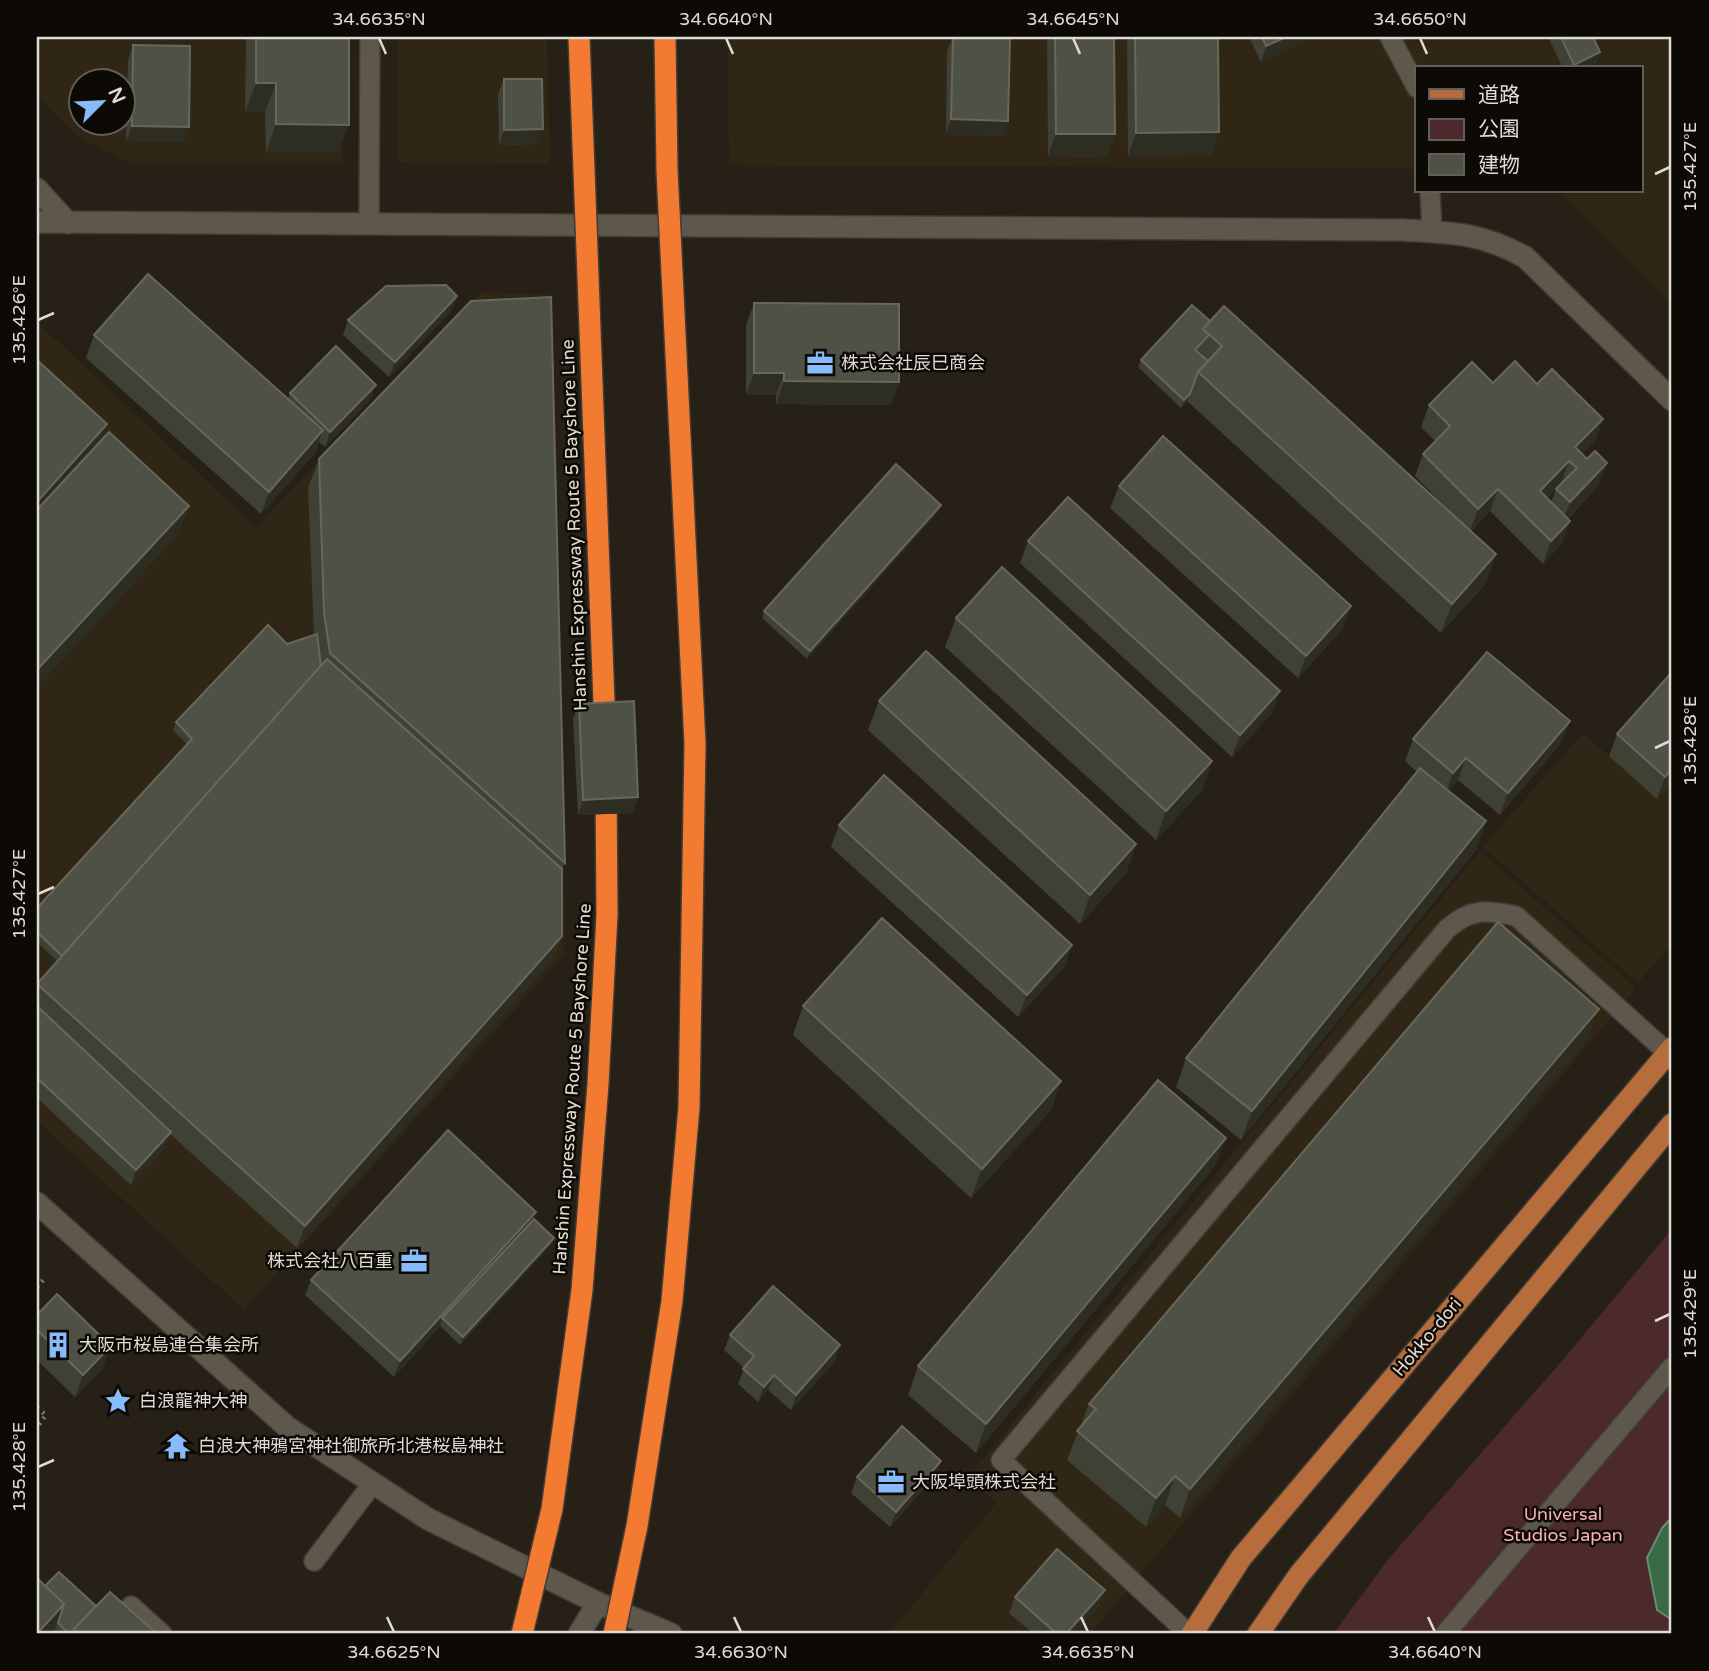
<svg xmlns="http://www.w3.org/2000/svg" width="1709" height="1671" viewBox="0 0 1709 1671" font-family="'Varela Round','Noto Sans JP',sans-serif">
<rect width="100%" height="100%" fill="#262016"/>
<!-- built -->
<g fill="#2f2616" fill-rule="evenodd">
<path d="M37 37H343L342 163H129L77 137 37 94ZM80 80H122V122H80Z"/>
<path d="M398 37H547L550 164 398 163Z"/>
<path d="M727 37H1672V304L1558 191H1641V68H1417V169L729 165Z"/>
<path d="M481 292 553 295 565 954 244 1310 37 1121V322L256 527Z"/>
<path d="M1672 678V944L1638 983 1483 847 1583 733 1609 756Z"/>
<path d="M1480 851 1636 988 1090 1634H889L996 1503 968 1477Z"/>
</g>
<!-- green -->
<path fill="#4c292c" d="M1672 1229V1634H1333L1390 1557 1561 1362Z"/>
<!-- water -->
<path fill="#386a46" stroke="#6a8c71" stroke-width="2" d="M1672 1517V1620L1657 1610 1647 1558 1662 1528Z"/>
<g fill="none" stroke-linecap="round" stroke-linejoin="round">
<!-- lane casing -->
<g stroke="#413c35" stroke-width="22">
<g id="lane">
<path d="M1390 37 1417 88"/>
<path d="M1430 191 1432 232"/>
<path d="M369 224 370 37"/>
<path d="M314 1561 373 1483"/>
<path d="M131 1606 162 1634"/>
<path d="M1189 1634 1001 1460 1447 929C1471 908 1486 910 1516 916L1668 1053"/>
<path d="M1445 1634 1672 1367"/>
</g>
</g>
<!-- secondary casing -->
<g stroke="#413c35" stroke-width="24">
<g id="secondary">
<path d="M37 189 68 223"/>
<path d="M37 222 1402 230C1452 233 1479 232 1525 257L1672 400"/>
<path d="M37 1203 287 1427 428 1519 598 1603 671 1634"/>
<path d="M579 1634 598 1603"/>
</g>
</g>
<!-- primary casing -->
<g stroke="#413c35" stroke-width="24">
<g id="primary">
<path d="M1192 1634 1241 1558 1672 1048"/>
<path d="M1258 1634 1299 1575 1672 1124"/>
</g>
</g>
<!-- path -->
<g stroke="#807b73" stroke-width="4.5" stroke-dasharray="2 5" stroke-linecap="butt">
<path d="M37 1287 44 1279"/>
<path d="M37 1408 46 1415 37 1427"/>
</g>
<!-- lane -->
<use href="#lane" stroke="#5e584c" stroke-width="19"/>
<!-- secondary -->
<use href="#secondary" stroke="#5e584c" stroke-width="21"/>
<!-- primary -->
<use href="#primary" stroke="#b76c3c" stroke-width="21"/>
<!-- highway-bridge casing -->
<g stroke="#413c35" stroke-width="24" stroke-linecap="butt">
<g id="highway-bridge">
<path d="M579 37 605 729"/>
<path d="M522 1634 552 1509 582 1290 598 1084 607 915 606 785"/>
<path d="M614 1634 637 1526 672 1301 689 1107 695 744 667 170 665 37"/>
</g>
</g>
<!-- highway-bridge -->
<use href="#highway-bridge" stroke="#f37a31" stroke-width="21"/>
</g>
<!-- wall -->
<g fill="#3f4135" fill-rule="evenodd">
<path d="M246 37H349V125L338 153H266L265 112H245Z"/>
<path d="M953 37 1008 121 1003 136 946 134 947 51Z"/>
<path d="M1047 37H1114L1115 134 1107 157 1048 156Z"/>
<path d="M1127 37H1218L1219 132 1211 155 1128 156Z"/>
<path d="M1249 37H1311L1261 62Z"/>
<path d="M1548 37H1593L1595 67 1592 68H1563Z"/>
<path d="M133 45 189 127 183 142 126 141 128 60Z"/>
<path d="M504 79 538 144 499 145 498 94Z"/>
<path d="M457 296 451 311 389 377 343 335 348 320Z"/>
<path d="M754 303 899 382 891 405 776 404V395H746V325Z"/>
<path d="M1210 322 1465 526 1415 476 1423 454 1435 441 1421 427 1429 405 1493 383 1537 384 1603 419 1595 441 1582 454 1587 459 1607 463 1599 485 1568 519 1562 543 1543 564 1490 511 1471 531 1486 583 1441 633 1187 401 1181 408 1138 367 1141 360ZM1561 484 1556 489 1551 502 1547 498Z"/>
<path d="M94 335 288 399 290 393 376 385 370 400 325 447 319 442 315 453 261 514 86 358Z"/>
<path d="M319 459 565 863 562 869V936L554 958 297 1248 170 1134 165 1147 131 1185 37 1098V984L57 961 37 942V908L187 744 173 730 176 722 287 644 314 635 308 488Z"/>
<path d="M1119 486 1343 628 1298 678 1110 508Z"/>
<path d="M941 505 938 512 807 659 762 618 764 611Z"/>
<path d="M1028 541 1272 713 1232 757 1020 563Z"/>
<path d="M956 618 1212 761 1202 790 1156 840 945 647Z"/>
<path d="M879 701 1136 844 1126 873 1080 924 868 730Z"/>
<path d="M579 704 633 813 578 815 573 719Z"/>
<path d="M1570 721 1561 743 1500 815 1458 780 1449 791 1486 821 1476 850 1241 1140 1176 1087 1186 1058 1417 772 1405 761 1413 739Z"/>
<path d="M1617 734 1672 782 1657 799 1609 756Z"/>
<path d="M839 825 1072 945 1064 967 1018 1017 831 847Z"/>
<path d="M803 1006 1051 1110 971 1198 793 1035Z"/>
<path d="M1588 1038 1180 1518 1165 1505 1146 1527 1067 1460 1089 1404Z"/>
<path d="M1215 1166 976 1453 908 1395 918 1366Z"/>
<path d="M534 1219 554 1238 551 1245 460 1345 440 1326 394 1377 305 1295 311 1280Z"/>
<path d="M37 1315 103 1368 75 1397 37 1360Z"/>
<path d="M730 1335 835 1361 791 1410 768 1390 758 1402 738 1384 744 1368 724 1350Z"/>
<path d="M941 1461 935 1476 890 1527 851 1493 857 1477Z"/>
<path d="M45 1586 96 1606 157 1634H37Z"/>
<path d="M1105 1590 1099 1605 1074 1634H1034L1009 1613 1015 1597Z"/>
</g>
<!-- shaded-wall -->
<g fill="#2e2d21">
<path d="M1286 37H1311L1261 62 1266 46Z"/>
<path d="M1600 52 1595 67 1592 68H1573L1574 65Z"/>
<path d="M256 83H276L265 112H245Z"/>
<path d="M951 119 1008 121 1003 136 946 134Z"/>
<path d="M276 124 349 125 338 153H266Z"/>
<path d="M132 126 189 127 183 142 126 141Z"/>
<path d="M543 129 538 144 499 145 504 130Z"/>
<path d="M1219 132 1211 155 1128 156 1136 133Z"/>
<path d="M1056 134H1115L1107 157 1048 156Z"/>
<path d="M457 296 451 311 389 377 395 362Z"/>
<path d="M754 373H784L776 395H746Z"/>
<path d="M784 381 899 382 891 405 776 404Z"/>
<path d="M376 385 370 400 325 447 330 432Z"/>
<path d="M1190 394 1187 401 1181 408 1184 400Z"/>
<path d="M1603 419 1595 441 1572 464 1575 447Z"/>
<path d="M107 424 97 453 37 519V502Z"/>
<path d="M323 430 315 453 261 514 269 492Z"/>
<path d="M1569 461 1561 484 1532 513 1540 491Z"/>
<path d="M1607 463 1599 485 1562 525 1570 502Z"/>
<path d="M1498 489 1490 511 1470 531 1478 509Z"/>
<path d="M941 505 938 512 807 659 810 651Z"/>
<path d="M189 506 178 535 37 688V670Z"/>
<path d="M1570 521 1562 543 1543 564 1551 541Z"/>
<path d="M1496 554 1486 583 1441 633 1452 604Z"/>
<path d="M1351 606 1343 628 1298 678 1306 656Z"/>
<path d="M1280 691 1272 713 1232 757 1240 735Z"/>
<path d="M1570 721 1561 743 1500 815 1508 793Z"/>
<path d="M1466 758 1458 780 1445 796 1453 773Z"/>
<path d="M1212 761 1202 790 1156 840 1166 811Z"/>
<path d="M1672 769V782L1657 799 1665 777Z"/>
<path d="M638 797 633 813 578 815 583 800Z"/>
<path d="M1486 821 1476 850 1241 1140 1252 1111Z"/>
<path d="M1136 844 1126 873 1080 924 1090 895Z"/>
<path d="M562 936 554 958 297 1248 305 1226Z"/>
<path d="M1072 945 1064 967 1018 1017 1027 995Z"/>
<path d="M1599 1009 1588 1038 1180 1518 1190 1489Z"/>
<path d="M1061 1081 1051 1110 971 1198 982 1169Z"/>
<path d="M171 1132 165 1147 131 1185 136 1170Z"/>
<path d="M1226 1138 1215 1166 976 1453 986 1424Z"/>
<path d="M536 1212 531 1227 442 1318 440 1326 394 1377 400 1361Z"/>
<path d="M554 1238 551 1245 460 1345 463 1337Z"/>
<path d="M840 1345 835 1361 791 1410 796 1395Z"/>
<path d="M111 1346 103 1368 75 1397 83 1375Z"/>
<path d="M774 1375 768 1390 758 1402 764 1387Z"/>
<path d="M941 1461 935 1476 890 1527 896 1512Z"/>
<path d="M1175 1476 1165 1505 1146 1527 1156 1498Z"/>
<path d="M1105 1590 1099 1605 1074 1634H1066Z"/>
<path d="M64 1604 53 1634H37Z"/>
</g>
<!-- building -->
<g fill="#505146" stroke="#67675c" stroke-width="2">
<path d="M256 37H349V125L276 124V83H256Z"/>
<path d="M953 37 1010 38 1008 121 951 119Z"/>
<path d="M1055 37H1114L1115 134H1056Z"/>
<path d="M1135 37H1218L1219 132 1136 133Z"/>
<path d="M1262 37H1286L1266 46Z"/>
<path d="M1561 37H1593L1600 52 1574 65Z"/>
<path d="M133 45 190 46 189 127 132 126Z"/>
<path d="M504 79H542L543 129 504 130Z"/>
<path d="M148 274 323 430 269 492 94 335Z"/>
<path d="M446 285 457 296 395 362 348 320 386 286Z"/>
<path d="M551 297 565 863 330 653 324 613 319 459 471 301Z"/>
<path d="M754 303 899 304V382L784 381V373H754Z"/>
<path d="M1192 305 1210 321 1203 329 1209 335 1195 350 1208 361 1198 372 1190 394 1184 400 1141 360Z"/>
<path d="M1224 306 1496 554 1452 604 1198 372 1222 346 1203 329Z"/>
<path d="M336 346 376 385 330 432 290 393Z"/>
<path d="M37 360 107 424 37 502Z"/>
<path d="M1515 361 1537 384 1552 369 1603 419 1575 447 1587 459 1595 451 1607 463 1570 502 1556 489 1577 468 1569 461 1540 491 1570 521 1551 541 1498 489 1478 509 1423 454 1450 426 1429 405 1472 362 1493 383Z"/>
<path d="M109 432 189 506 37 670V510Z"/>
<path d="M1163 436 1351 606 1306 656 1119 486Z"/>
<path d="M896 464 941 505 810 651 764 611Z"/>
<path d="M1068 497 1280 691 1240 735 1028 541Z"/>
<path d="M1002 567 1212 761 1166 811 956 618Z"/>
<path d="M268 625 287 644 317 634 321 666 62 956 37 932V908L192 739 176 722Z"/>
<path d="M926 651 1136 844 1090 895 879 701Z"/>
<path d="M1487 652 1570 721 1508 793 1466 758 1453 773 1413 739Z"/>
<path d="M327 659 562 869V936L305 1226 37 984Z"/>
<path d="M1672 672V769L1665 777 1617 734Z"/>
<path d="M634 701 638 797 583 800 579 704Z"/>
<path d="M1420 768 1486 821 1252 1111 1186 1058Z"/>
<path d="M884 775 1072 945 1027 995 839 825Z"/>
<path d="M882 918 1061 1081 982 1169 803 1006Z"/>
<path d="M1498 922 1599 1009 1190 1489 1175 1476 1156 1498 1077 1431 1096 1409 1089 1404Z"/>
<path d="M37 1006 171 1132 136 1170 37 1078Z"/>
<path d="M1158 1080 1226 1138 986 1424 918 1366Z"/>
<path d="M448 1130 536 1212 400 1361 311 1280Z"/>
<path d="M534 1219 554 1238 463 1337 442 1318Z"/>
<path d="M773 1286 840 1345 796 1395 774 1375 764 1387 743 1369 754 1356 730 1335Z"/>
<path d="M57 1294 111 1346 83 1375 37 1330V1315Z"/>
<path d="M902 1426 941 1461 896 1512 857 1477Z"/>
<path d="M1057 1549 1105 1590 1066 1634H1057L1015 1597Z"/>
<path d="M59 1572 96 1606 74 1629 72 1634H69L58 1623 64 1604 45 1586Z"/>
<path d="M37 1578 64 1604 37 1634Z"/>
<path d="M110 1592 157 1634H80L74 1629Z"/>
</g>
<!-- ticks -->
<path fill="none" stroke="#dfdbd4" stroke-width="2.5" d="M379 38 386 54M726 38 733 54M1073 38 1080 54M1420 38 1427 54M1655 174 1670 167M38 320 54 313M1655 748 1670 741M38 894 54 887M1655 1321 1670 1314M38 1467 54 1460M387 1617 394 1632M734 1617 741 1632M1081 1617 1088 1632M1428 1617 1435 1632"/>
<!-- icons -->
<defs>
<g id="office-bare" transform="scale(2.1)"><path d="M-6-3h4V-5.5h4V-3h4V5H-6ZM-1-4.5V-3h2v-1.5ZM-6 0V1H6V0Z" fill="#87bbfb" stroke="#0d0a06" stroke-width="2.5" paint-order="stroke"/></g>
<g id="building-bare" transform="scale(2.1)"><path d="M-4-6H4V6H1V3H-1V6H-4ZM-2.5-4.3h1.7v1.8h-1.7ZM.8-4.3h1.7v1.8H.8ZM-2.5-1h1.7V.8h-1.7ZM.8-1h1.7V.8H.8Z" fill="#87bbfb" stroke="#0d0a06" stroke-width="2.5" paint-order="stroke"/></g>
<g id="sight-bare" transform="scale(2.1)"><path d="M0-6L1.8-2.2L6-1.7L2.9 1.2L3.7 5.4L0 3.3L-3.7 5.4L-2.9 1.2L-6-1.7L-1.8-2.2Z" fill="#87bbfb" stroke="#0d0a06" stroke-width="2.5" paint-order="stroke"/></g>
<g id="temple-bare" transform="scale(2.1)"><path d="M0-6L5-2H3V0L6.5 2.5H4V6H1.5V3h-3V6H-4V2.5H-6.5L-3 0V-2H-5Z" fill="#87bbfb" stroke="#0d0a06" stroke-width="2.5" paint-order="stroke"/></g>
</defs>
<g fill-rule="evenodd">
<use href="#office-bare" x="820" y="363"/>
<use href="#office-bare" x="414" y="1261"/>
<use href="#building-bare" x="58" y="1345"/>
<use href="#sight-bare" x="118" y="1401"/>
<use href="#temple-bare" x="177" y="1446"/>
<use href="#office-bare" x="891" y="1482"/>
</g>
<g text-anchor="middle" dominant-baseline="central" stroke-width="5" stroke-linejoin="round" paint-order="stroke">
<!-- poi labels -->
<g font-size="18" fill="#dfdbd4" stroke="#0d0a06" text-anchor="start">
<text x="841" y="363">株式会社辰巳商会</text>
<text x="393" y="1261" text-anchor="end">株式会社八百重</text>
<text x="79" y="1345">大阪市桜島連合集会所</text>
<text x="139" y="1401">白浪龍神大神</text>
<text x="198" y="1446">白浪大神鴉宮神社御旅所北港桜島神社</text>
<text x="912" y="1482">大阪埠頭株式会社</text>
</g>
<!-- street labels -->
<g font-size="18" fill="#dfdbd4" stroke="#0d0a06">
<text transform="translate(574 525) rotate(-92)">Hanshin Expressway Route 5 Bayshore Line</text>
<text transform="translate(572 1089) rotate(-86)">Hanshin Expressway Route 5 Bayshore Line</text>
<text transform="translate(1427 1337) rotate(-50)">Hokko-dori</text>
</g>
<!-- park labels -->
<g font-size="18" fill="#fab0b5" stroke="#0d0a06">
<text x="1563" y="1514">Universal<tspan x="1563" dy="21">Studios Japan</tspan></text>
</g>
</g>
<!-- border -->
<rect width="1709" height="1671" fill="none" stroke="#0d0a06" stroke-width="77"/>
<!-- legend -->
<rect x="1415" y="66" width="228" height="126" fill="#0d0a06" stroke="#615e58" stroke-width="2"/>
<rect x="1429" y="89" width="35" height="10" fill="#b76c3c" stroke="#615e58" stroke-width="2"/>
<text x="1478" y="102" font-size="21" fill="#dfdbd4">道路</text>
<rect x="1429" y="119" width="35" height="21" fill="#4c292c" stroke="#615e58" stroke-width="2"/>
<text x="1478" y="136" font-size="21" fill="#dfdbd4">公園</text>
<rect x="1429" y="154" width="35" height="21" fill="#505146" stroke="#615e58" stroke-width="2"/>
<text x="1478" y="172" font-size="21" fill="#dfdbd4">建物</text>
<!-- north arrow -->
<g transform="translate(102 102) rotate(66)"><circle r="33" fill="#0d0a06" stroke="#615e58" stroke-width="2"/>
<path d="M0-5L12 26L0 18L-12 26Z" fill="#87bbfb"/>
<text y="-10" font-size="19" font-weight="bold" text-anchor="middle" fill="#dfdbd4">N</text>
</g>
<rect x="38" y="38" width="1632" height="1594" fill="none" stroke="#dfdbd4" stroke-width="2.5"/>
<g font-size="18" text-anchor="middle" fill="#dfdbd4">
<text x="379" y="25">34.6635°N</text>
<text x="726" y="25">34.6640°N</text>
<text x="1073" y="25">34.6645°N</text>
<text x="1420" y="25">34.6650°N</text>
<text transform="translate(1690 167) rotate(-90)" y="6">135.427°E</text>
<text transform="translate(19 320) rotate(-90)" y="6">135.426°E</text>
<text transform="translate(1690 741) rotate(-90)" y="6">135.428°E</text>
<text transform="translate(19 894) rotate(-90)" y="6">135.427°E</text>
<text transform="translate(1690 1314) rotate(-90)" y="6">135.429°E</text>
<text transform="translate(19 1467) rotate(-90)" y="6">135.428°E</text>
<text x="394" y="1658">34.6625°N</text>
<text x="741" y="1658">34.6630°N</text>
<text x="1088" y="1658">34.6635°N</text>
<text x="1435" y="1658">34.6640°N</text>
</g>
</svg>
